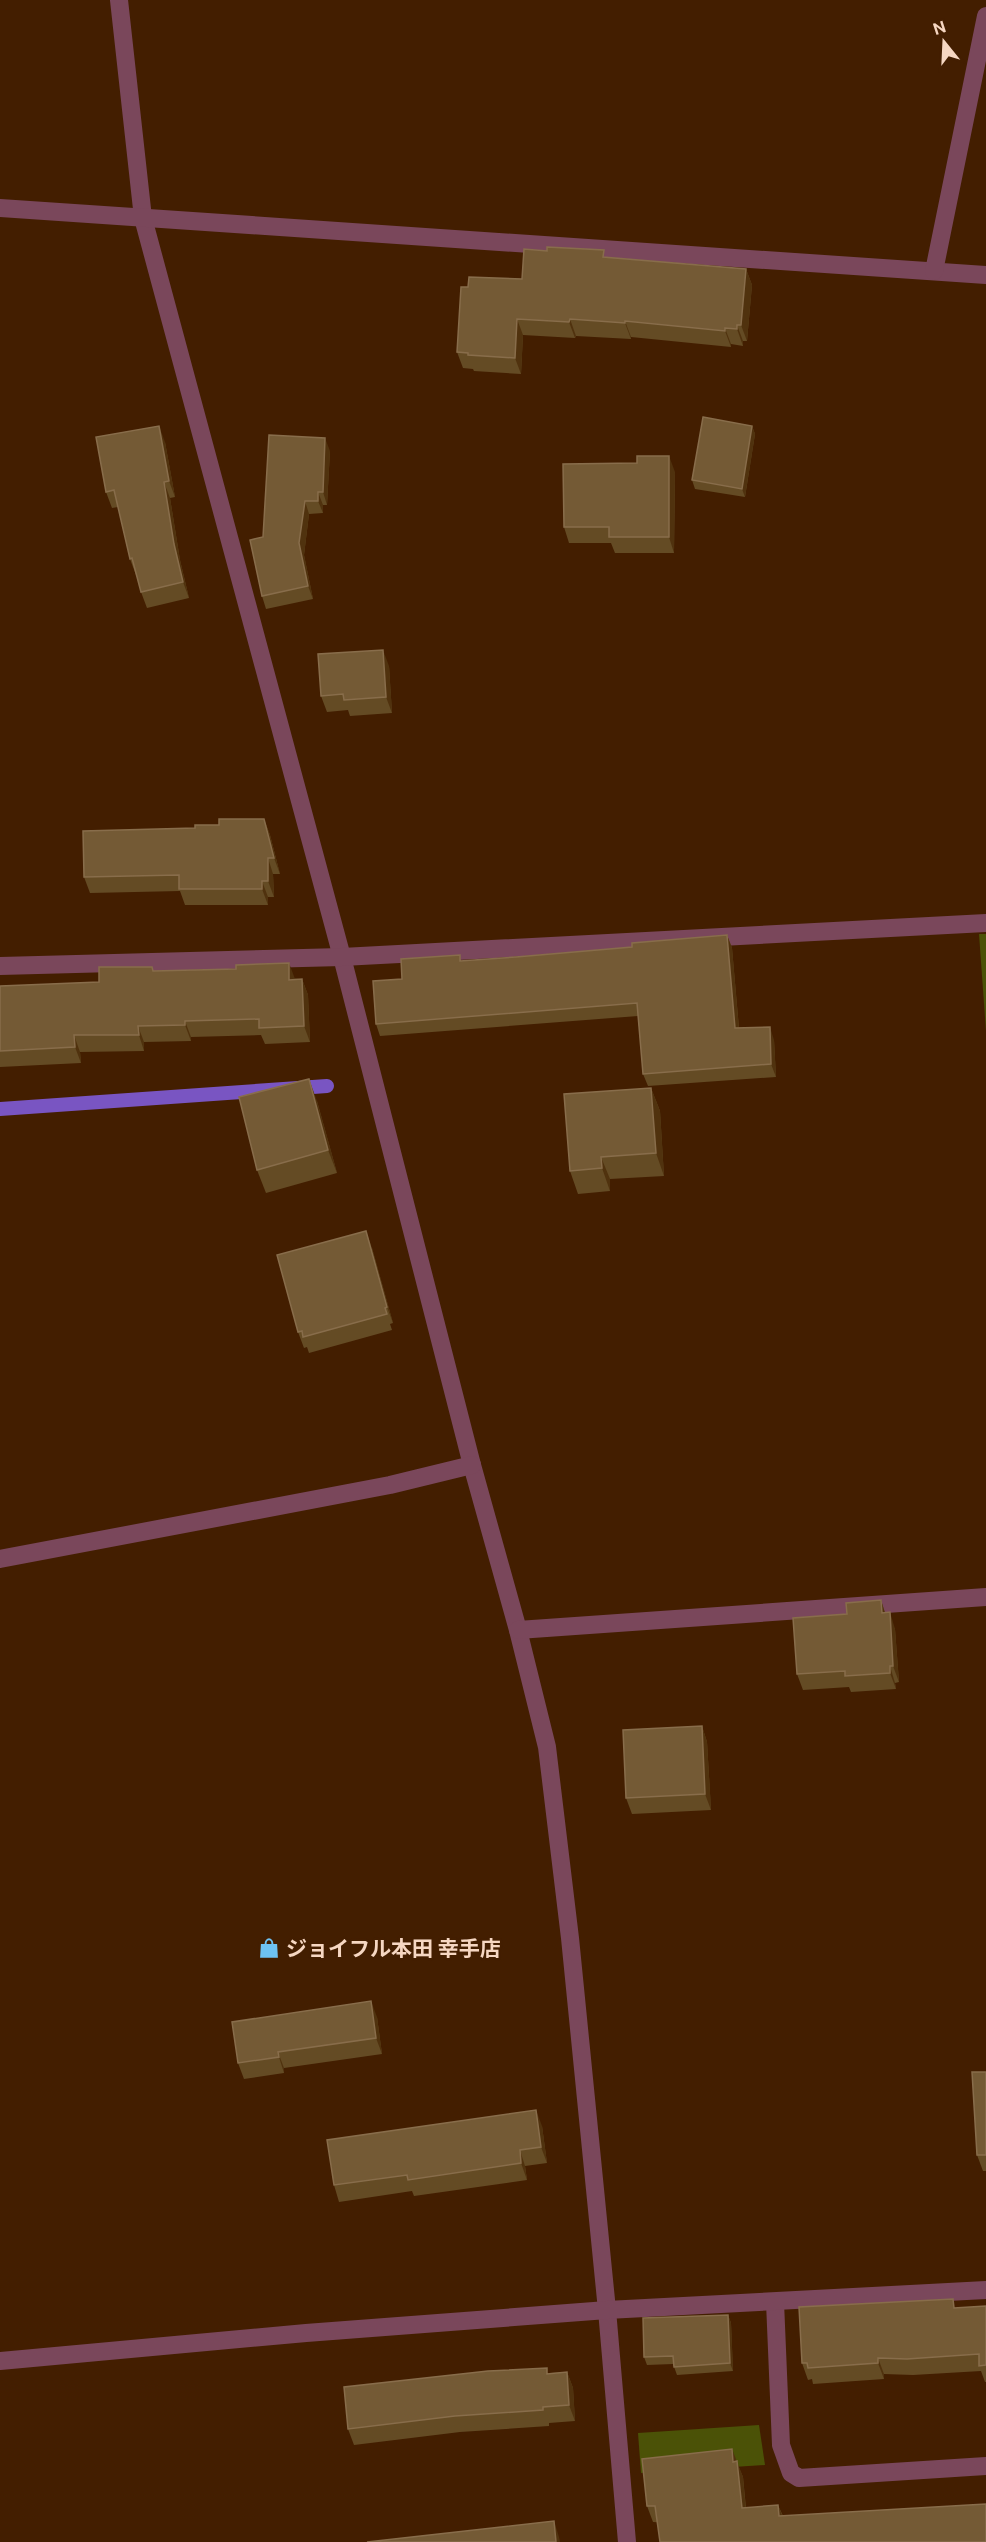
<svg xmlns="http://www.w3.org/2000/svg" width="986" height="2542" viewBox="0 0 986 2542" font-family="'Public Sans','Noto Sans JP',sans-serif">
<rect width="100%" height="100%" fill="#431e00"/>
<!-- green -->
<g fill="#4b5207">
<path d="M979 934H986V1031Z"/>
<path d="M759 2425 765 2465 641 2473 638 2433Z"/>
</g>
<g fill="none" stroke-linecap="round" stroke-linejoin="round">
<!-- stream -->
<path stroke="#7955c2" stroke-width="14" d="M0 1109 327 1086"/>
<!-- minor -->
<g stroke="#7a475b" stroke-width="18">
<path d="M119 0 143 218 342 957 472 1465 518 1630 547 1747 570 1938 607 2310 627 2542"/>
<path d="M0 208 986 275"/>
<path d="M934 271 986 16"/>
<path d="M0 966 342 957 986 923"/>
<path d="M0 1559 390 1485 472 1465"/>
<path d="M518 1630 986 1597"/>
<path d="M775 2302 781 2445 791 2473 799 2478 986 2466"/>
<path d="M0 2361 306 2333 607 2310 986 2290"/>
</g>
</g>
<!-- wall -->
<g fill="#644b24">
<path d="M606 257 746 269 752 285 747 341H743V346L731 344V347L631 337V339L576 336 575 338 523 335 521 374 474 371 473 369 463 368 457 352 522 279Z"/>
<path d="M752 426 755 434 745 497 695 489 692 480Z"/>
<path d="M165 442 175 497 170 498 180 560 189 598 147 608 141 592 137 575H136L130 559 118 507 112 508 106 492Z"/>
<path d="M330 451 327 505H323V513L309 514 304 555 313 599 266 609 262 596 263 537Z"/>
<path d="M675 472 674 553H615L611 543H569L564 527Z"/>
<path d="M389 666 392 713 350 716 348 710 327 712 321 696Z"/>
<path d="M264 819 270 835 280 874H273L274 897H268V905H185L180 891 90 893 84 877 195 828Z"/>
<path d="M727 935 732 948 739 1028 774 1040 776 1077 648 1086 643 1074 638 1016 380 1036 376 1024 402 979 462 961 632 947Z"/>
<path d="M154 971 302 979 308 995 310 1042 265 1044 261 1035 191 1037V1041L144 1042V1051L80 1052 81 1063 0 1067V986L99 982Z"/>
<path d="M651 1088 660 1111 664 1176 610 1179V1191L578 1194 570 1171Z"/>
<path d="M317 1101 337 1173 266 1193 257 1170Z"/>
<path d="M372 1248 393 1323 390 1324 392 1330 309 1353 307 1347 304 1348 298 1332Z"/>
<path d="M881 1600 885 1613 895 1629 899 1682 895 1683 896 1689 851 1692 849 1687 803 1690 797 1674 847 1614Z"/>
<path d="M702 1726 707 1742 711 1810 632 1814 626 1798Z"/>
<path d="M377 2017 382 2054 284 2068V2073L244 2079 238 2063Z"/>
<path d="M986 2072V2171H983L977 2155Z"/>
<path d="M542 2126 547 2163 525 2166 527 2180 414 2196 412 2191 339 2202 334 2185Z"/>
<path d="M986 2306V2382H985L981 2371 913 2375 884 2374V2379L813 2384 812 2379 808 2380 802 2363 957 2308Z"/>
<path d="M728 2315 731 2323 733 2371 677 2375 673 2364 647 2365 644 2357Z"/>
<path d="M567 2372 573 2388 575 2421 549 2423V2426L460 2432 354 2445 348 2429 549 2373Z"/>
<path d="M736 2461 743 2477 746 2508 778 2505 783 2516 986 2542 653 2522 647 2506Z"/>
</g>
<!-- shaded-wall -->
<g fill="#50320e">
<path d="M746 269 752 285 747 341 741 325Z"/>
<path d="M517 319 523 335 521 374 515 358Z"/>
<path d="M570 319 576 336 575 338 569 322Z"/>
<path d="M625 321 631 337V339L625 323Z"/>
<path d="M737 325 743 341V346L737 329Z"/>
<path d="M725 328 731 344V347L725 331Z"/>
<path d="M159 426 165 442 175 497 169 481Z"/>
<path d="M752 426 755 434 745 497 742 489Z"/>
<path d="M325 438 330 451 327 505 323 492Z"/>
<path d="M669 456 675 472 674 553 669 537Z"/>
<path d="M164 482 170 498 180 560 189 598 183 582 174 544Z"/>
<path d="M318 492 323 505V513L318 501Z"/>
<path d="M305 501 309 514 304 555 313 599 308 586 299 543Z"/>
<path d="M383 650 389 666 392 713 386 697Z"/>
<path d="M264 819 270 835 280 874 274 858Z"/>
<path d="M268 858 273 874 274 897 268 881Z"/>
<path d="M262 881 268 897V905L262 889Z"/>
<path d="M727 935 732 948 740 1041 735 1028Z"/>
<path d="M289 963 295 979V996L289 980Z"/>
<path d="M302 979 308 995 310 1042 304 1026Z"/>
<path d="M185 1021 191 1037V1041L185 1025Z"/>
<path d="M138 1026 144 1042V1051L139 1035Z"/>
<path d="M770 1027 774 1040 776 1077 771 1064Z"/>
<path d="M74 1035 80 1052 81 1063 75 1047Z"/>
<path d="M309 1079 317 1101 337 1173 328 1150Z"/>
<path d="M651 1088 660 1111 664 1176 656 1153Z"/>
<path d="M601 1157 610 1179V1191L602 1168Z"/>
<path d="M366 1231 372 1248 393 1323 387 1307Z"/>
<path d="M881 1600 886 1616 882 1613Z"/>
<path d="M890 1612 895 1629 899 1682 893 1666Z"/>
<path d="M890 1666 895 1683 896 1689 890 1673Z"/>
<path d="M702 1726 707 1742 711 1810 705 1794Z"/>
<path d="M371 2001 377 2017 382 2054 376 2038Z"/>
<path d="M278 2052 284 2068V2073L279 2057Z"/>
<path d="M536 2110 542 2126 547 2163 541 2147Z"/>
<path d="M520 2150 525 2166 527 2180 521 2163Z"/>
<path d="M728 2315 731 2323 733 2371 730 2363Z"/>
<path d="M878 2358 884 2374V2379L878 2363Z"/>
<path d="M567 2372 573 2388 575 2421 569 2405Z"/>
<path d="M732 2449 743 2477 747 2524 742 2508 733 2462Z"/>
<path d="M778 2505 784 2520 779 2516Z"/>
<path d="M554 2521 559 2537 560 2542H556Z"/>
</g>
<!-- building -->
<g fill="#745a35" stroke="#886d4b" stroke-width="1.5">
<path d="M547 247 604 250 603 257 746 269 741 325H737V329L725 328V331L625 321V323L570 319 569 322 517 319 515 358 468 355V353L457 352 461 287H468L469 277 522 279 524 249 547 251Z"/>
<path d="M703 417 752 426 742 489 692 480Z"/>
<path d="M159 426 169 481 164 482 174 544 183 582 141 592 132 558 130 559 114 490 106 492 96 437Z"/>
<path d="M269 435 325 438 323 492H318V501H305L299 543 308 586 262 596 250 540 263 537Z"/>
<path d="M637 456H669V537H609V527H564L563 464 637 463Z"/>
<path d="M383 650 386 697 344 700 343 694 321 696 318 654Z"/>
<path d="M219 819H264L274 858H268V881H262V889H179V875L84 877 83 831 195 828V825H219Z"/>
<path d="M727 935 735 1028 770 1027 771 1064 643 1074 637 1003 376 1024 373 981 402 979 401 959 460 955V961L516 957 632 947V943Z"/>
<path d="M289 963V980L302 979 304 1026 259 1028V1019L185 1021V1025L138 1026 139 1035H74L75 1047 0 1051V986L99 982V967H152L153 971 236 969V965Z"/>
<path d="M309 1079 328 1150 257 1170 239 1097Z"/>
<path d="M651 1088 656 1153 601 1157 602 1168 570 1171 564 1094Z"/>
<path d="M366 1231 387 1307 385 1308 387 1314 303 1337 302 1331 298 1332 277 1255Z"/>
<path d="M881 1600 882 1613 890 1612 893 1666H890V1673L845 1676V1671L797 1674 793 1618 847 1614 846 1603Z"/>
<path d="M702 1726 705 1794 626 1798 623 1730Z"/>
<path d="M371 2001 376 2038 278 2052 279 2057 238 2063 232 2022Z"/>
<path d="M972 2072H986V2155H977Z"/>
<path d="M536 2110 541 2147 520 2150 521 2163 408 2180 407 2175 334 2185 327 2140Z"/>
<path d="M953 2299 954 2308 986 2306V2365L979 2366V2354L907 2359 878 2358V2363L808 2368 807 2363H802L799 2307Z"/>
<path d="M728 2315 730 2363 674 2367 673 2356 644 2357 643 2318Z"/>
<path d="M547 2368V2374L567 2372 569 2405 543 2407V2410L455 2416 348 2429 344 2387 488 2371Z"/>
<path d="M732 2449 733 2462 737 2461 742 2508 778 2505 779 2516 986 2504V2542H660L655 2506H647L642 2459Z"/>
<path d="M554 2521 556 2542H367Z"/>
</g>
<!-- icons -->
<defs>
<g id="shop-bare" transform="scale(1.62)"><path d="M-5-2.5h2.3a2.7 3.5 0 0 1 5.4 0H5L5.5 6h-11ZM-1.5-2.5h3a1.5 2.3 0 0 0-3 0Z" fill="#6dc2f3" stroke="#431e00" stroke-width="2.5" paint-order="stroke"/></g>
</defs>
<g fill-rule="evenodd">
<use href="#shop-bare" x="269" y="1948"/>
</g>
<g text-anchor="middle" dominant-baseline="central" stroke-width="4.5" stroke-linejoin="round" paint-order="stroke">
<!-- poi labels -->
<g font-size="21" font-weight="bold" fill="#f6d7c2" stroke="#431e00" text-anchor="start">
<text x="286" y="1948">ジョイフル本田 幸手店</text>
</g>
</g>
<!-- north arrow -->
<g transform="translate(944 42) rotate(342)" stroke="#431e00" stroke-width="4.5" paint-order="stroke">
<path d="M0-4.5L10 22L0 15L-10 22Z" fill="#f6d7c2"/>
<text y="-9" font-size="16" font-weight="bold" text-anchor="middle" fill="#f6d7c2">N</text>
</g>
</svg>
